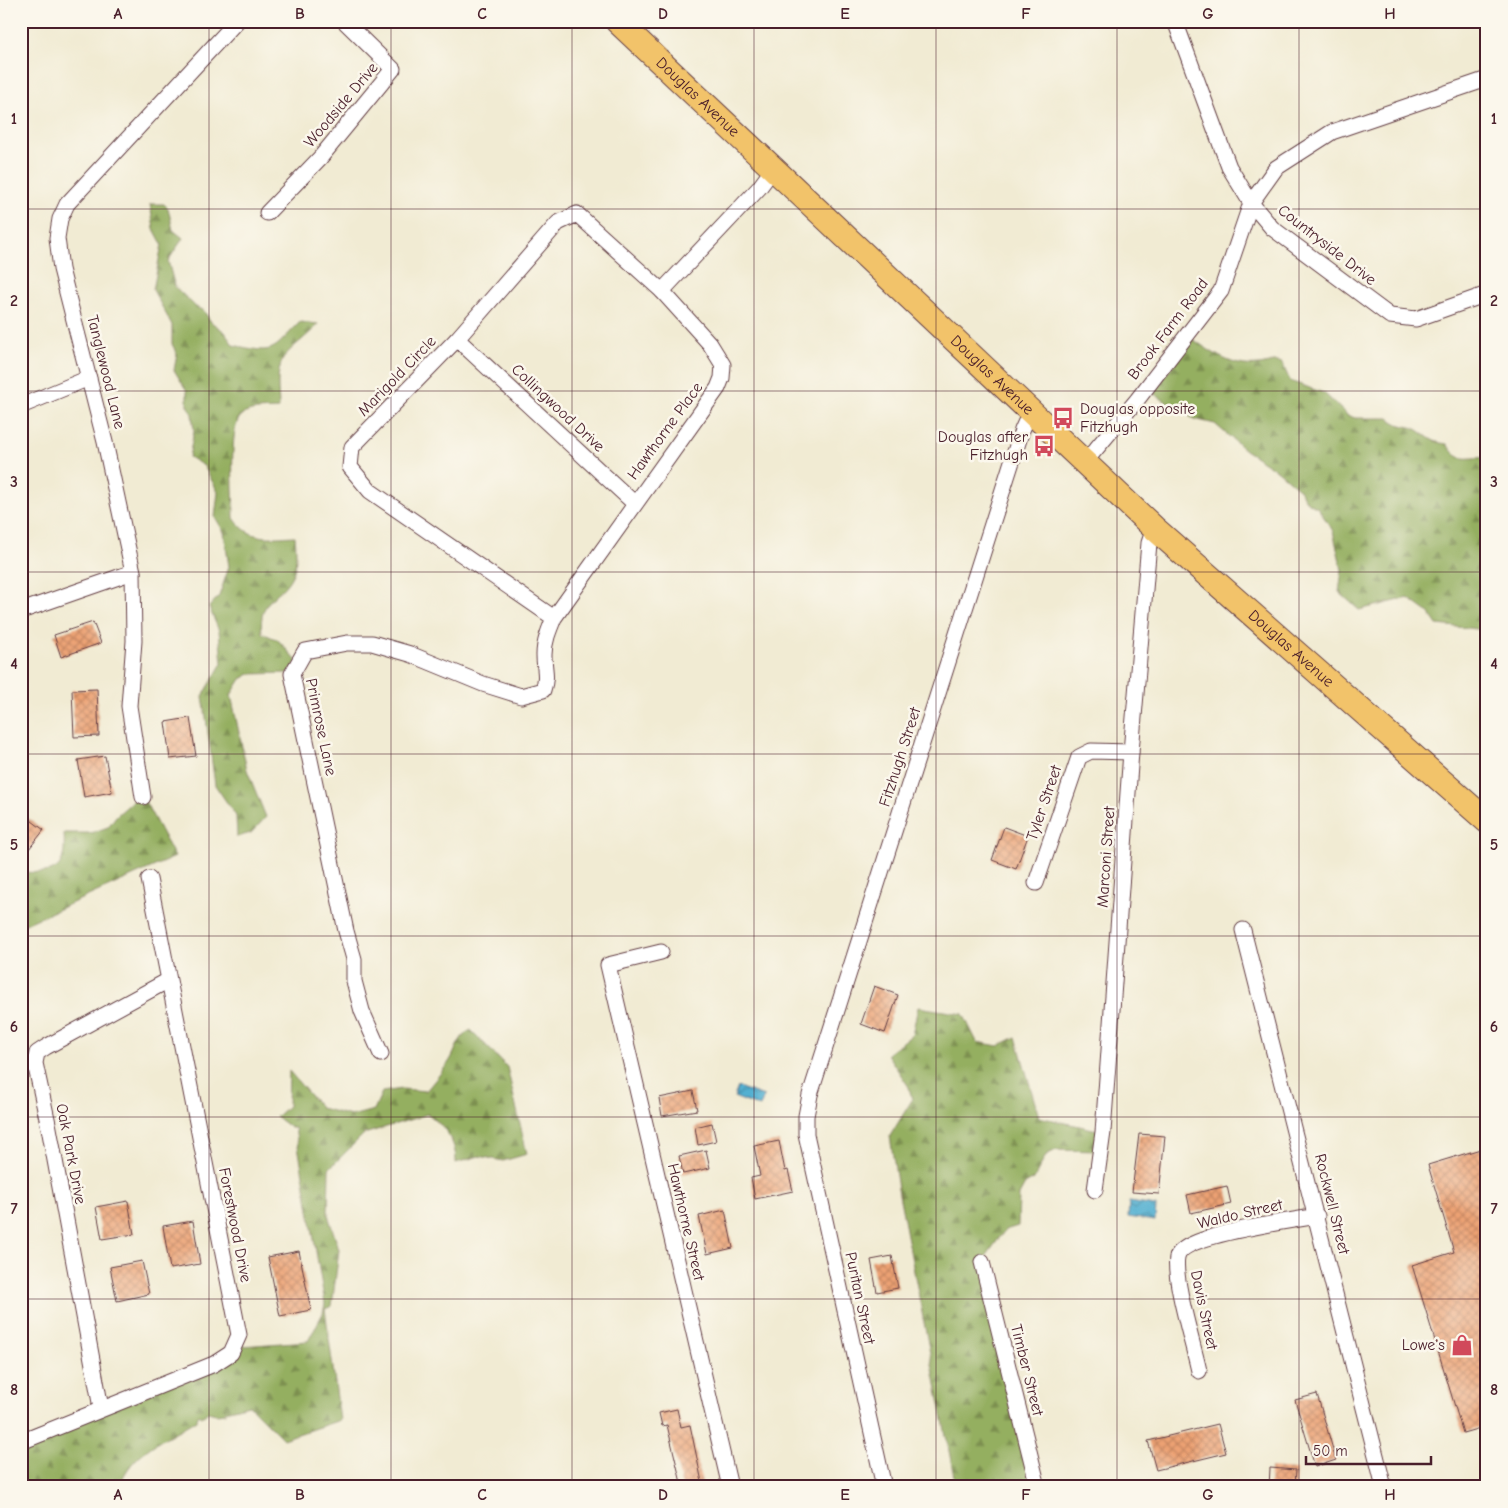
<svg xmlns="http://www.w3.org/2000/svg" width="1508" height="1508" viewBox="0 0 1508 1508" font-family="'Comic Neue',sans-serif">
<defs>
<pattern id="forest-firs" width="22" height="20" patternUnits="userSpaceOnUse" patternTransform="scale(1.25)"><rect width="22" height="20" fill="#94af60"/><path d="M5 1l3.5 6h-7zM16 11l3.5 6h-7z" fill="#7b8e4f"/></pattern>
<pattern id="water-waves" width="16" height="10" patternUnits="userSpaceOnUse" patternTransform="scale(1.25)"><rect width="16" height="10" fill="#53b0d1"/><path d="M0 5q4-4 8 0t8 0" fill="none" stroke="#478faa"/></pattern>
<pattern id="building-cross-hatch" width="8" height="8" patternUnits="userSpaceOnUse" patternTransform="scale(1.25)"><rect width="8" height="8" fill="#eca173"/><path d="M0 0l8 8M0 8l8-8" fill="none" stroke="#c1835f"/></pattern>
</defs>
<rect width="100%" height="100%" fill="#fbf7ec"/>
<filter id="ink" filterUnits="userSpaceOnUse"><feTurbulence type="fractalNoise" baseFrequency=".02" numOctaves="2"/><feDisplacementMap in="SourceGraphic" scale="10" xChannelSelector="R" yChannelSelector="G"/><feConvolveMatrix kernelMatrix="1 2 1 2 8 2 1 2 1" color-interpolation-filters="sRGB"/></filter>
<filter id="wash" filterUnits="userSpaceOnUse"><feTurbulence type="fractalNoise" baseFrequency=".0096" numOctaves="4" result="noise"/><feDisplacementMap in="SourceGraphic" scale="20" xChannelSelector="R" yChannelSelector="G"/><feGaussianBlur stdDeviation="1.12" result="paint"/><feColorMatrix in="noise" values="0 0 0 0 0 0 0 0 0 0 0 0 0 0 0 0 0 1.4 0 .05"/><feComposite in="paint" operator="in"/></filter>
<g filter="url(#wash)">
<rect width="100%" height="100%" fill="#f1ebd3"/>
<!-- forest -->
<g fill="url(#forest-firs)" stroke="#6f6746">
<path d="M150 204H164L168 208 173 230 183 238 168 261 175 287 196 307 204 311 211 322 225 332 233 345C275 354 270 353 300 322L318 324C310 335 287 350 283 359 275 374 279 393 279 409 268 410 249 408 241 416 228 428 234 498 234 518 250 542 270 537 295 536 296 547 297 561 294 571 284 599 257 595 262 633L278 640 297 661 289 673 250 674 241 679 231 695 247 770 266 817 251 833 237 837 236 816 215 785 203 696 222 663 219 631 209 607 219 596 229 567 224 532 215 517 218 492 204 466 189 457 194 431 192 414 187 405V391L174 370 177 354 172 344V325L153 290 162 244 154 229Z"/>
<path d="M1192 339C1214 353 1231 368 1259 365 1268 364 1273 360 1282 363L1290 381 1324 393 1347 415 1355 418H1389C1402 429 1408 424 1418 430 1430 438 1431 442 1447 444 1460 465 1466 456 1487 458V630L1437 625 1429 613 1408 598 1359 610 1339 592 1342 570 1333 531 1318 508 1308 503 1298 488 1278 471 1245 450 1215 424 1194 419 1154 394V391Z"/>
<path d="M141 794 175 857 21 926V872C57 874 66 871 64 833H91L108 827 116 816Z"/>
<path d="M918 1007 963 1014 977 1042 998 1046 1016 1037 1039 1117 1102 1131 1100 1151 1056 1150 1046 1155 1034 1179 1025 1184 1019 1195 1018 1226 1005 1230 982 1262 1035 1487H956L898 1189 890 1136 912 1100 909 1087 887 1054 912 1035Z"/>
<path d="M471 1030 507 1067 527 1154 503 1161 479 1156 456 1163C456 1140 445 1127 428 1114L364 1134 329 1169 328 1215 339 1250 332 1306 325 1309 340 1420 283 1439 249 1405 225 1411V1413L216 1414 208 1412 202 1417 199 1415 196 1420C166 1439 131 1451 119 1487H21V1443L242 1346 308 1341 323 1313 325 1304 295 1128H291L276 1117 288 1106 289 1071 321 1108 351 1116 374 1110 382 1092 402 1089 426 1091C434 1081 442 1072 449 1062 456 1052 458 1036 471 1030Z"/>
</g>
<!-- water -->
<g fill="url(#water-waves)" stroke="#4e687e">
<path d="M738 1087 764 1096 760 1107 734 1097Z"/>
<path d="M1129 1202 1156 1206 1155 1221 1128 1217Z"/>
</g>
<g id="blocks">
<!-- building -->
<g fill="url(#building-cross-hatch)">
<path d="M93 622 101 643 61 657 54 635Z"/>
<path d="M97 689 99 736 74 737 72 690Z"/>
<path d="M190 718 196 756 170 759 165 722Z"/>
<path d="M105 756 112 792 84 797 78 760Z"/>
<path d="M28 818 44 830 21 859V827Z"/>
<path d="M1004 827 1028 836 1016 869 992 860Z"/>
<path d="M874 986 898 995 885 1033 861 1024Z"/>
<path d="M693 1091 697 1110 662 1116 659 1098Z"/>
<path d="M712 1123 716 1141 698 1145 695 1127Z"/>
<path d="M1139 1134 1165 1136 1159 1194 1132 1192Z"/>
<path d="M779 1141 785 1171 788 1170 793 1191 755 1199 751 1178 760 1176 754 1146Z"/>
<path d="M1487 1147V1426L1463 1433 1412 1265 1454 1252 1428 1165Z"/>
<path d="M706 1150 710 1168 683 1174 679 1156Z"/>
<path d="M1227 1186 1231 1204 1191 1213 1187 1195Z"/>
<path d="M128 1201 134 1234 102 1239 96 1207Z"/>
<path d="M725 1210 733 1248 707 1254 699 1216Z"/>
<path d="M193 1221 200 1264 170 1269 163 1226Z"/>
<path d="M299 1251 311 1310 280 1316 268 1257Z"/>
<path d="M892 1256 898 1288 877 1292 871 1260Z"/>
<path d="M142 1261 149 1294 117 1301 110 1267Z"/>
<path d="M1317 1394 1336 1460 1315 1467 1295 1400Z"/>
<path d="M677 1409 681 1427 690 1425 703 1487H682L667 1425 662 1426 659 1413Z"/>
<path d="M1218 1424 1226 1453 1156 1470 1148 1441Z"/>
<path d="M1270 1468 1296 1470 1295 1487H1269Z"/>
</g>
</g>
</g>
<g filter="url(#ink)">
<use href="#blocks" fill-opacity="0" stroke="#633e44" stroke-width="1"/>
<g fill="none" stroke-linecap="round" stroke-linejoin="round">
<!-- street casing -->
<g stroke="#633e44" stroke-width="17">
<g id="street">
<path d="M1175 21 1229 167 1251 203 1272 228 1390 316 1416 319 1487 294"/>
<path d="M267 213 320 158 393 69 344 21"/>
<path d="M662 291 759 188 773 169"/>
<path d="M457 339 634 503"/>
<path d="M21 406 89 378"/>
<path d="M1085 462 1137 400 1221 291 1251 203 1276 168 1332 132 1487 79"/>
<path d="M21 611 133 572"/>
<path d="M143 797 129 706 134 641 133 572 105 442 61 269 57 238 60 219 67 204 237 21"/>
<path d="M1036 883 1079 757 1091 751 1131 752"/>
<path d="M1243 930 1384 1487"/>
<path d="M661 952 608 965 730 1487"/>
<path d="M381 1054 362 1011 354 981V959L346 931 292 674 305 651 347 643H372L410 654 483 684 521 696 543 690C548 675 544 670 544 655 544 642 549 630 554 618L718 388 722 378 723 365 710 344 662 291 577 214 558 223 457 339 352 447 350 467 370 491 554 618"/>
<path d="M1095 1190 1103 1132 1131 752 1149 543 1154 528"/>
<path d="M982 1262 1038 1487"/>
<path d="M1199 1371C1194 1347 1173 1279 1177 1258 1181 1234 1294 1221 1317 1216"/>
<path d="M101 1408 49 1128 35 1063 37 1053 46 1047 167 981"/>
<path d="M21 1442 214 1364 231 1353 239 1335 149 879"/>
<path d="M884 1487 806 1134V1116L810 1095 1022 430 1031 410"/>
</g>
</g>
<!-- primary casing -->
<g stroke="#633e44" stroke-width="26">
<g id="primary">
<path id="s1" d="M617 21 1154 528 1487 821"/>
</g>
</g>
<!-- street -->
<use href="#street" stroke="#fff" stroke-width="15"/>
<!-- primary -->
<use href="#primary" stroke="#f2c36a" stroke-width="24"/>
</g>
</g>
<!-- grid -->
<path fill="none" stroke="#4a1f2b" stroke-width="1" stroke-opacity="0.55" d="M209 21V1487M391 21V1487M572 21V1487M754 21V1487M936 21V1487M1117 21V1487M1299 21V1487M21 209H1487M21 391H1487M21 572H1487M21 754H1487M21 936H1487M21 1117H1487M21 1299H1487"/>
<!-- icons -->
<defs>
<g id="bus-bare" transform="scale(1.725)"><path d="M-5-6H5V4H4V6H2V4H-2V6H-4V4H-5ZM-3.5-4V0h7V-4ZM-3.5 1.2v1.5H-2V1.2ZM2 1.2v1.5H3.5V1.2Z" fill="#d1495b" stroke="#fbf7ec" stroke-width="2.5" paint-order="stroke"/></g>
<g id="shop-bare" transform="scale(1.725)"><path d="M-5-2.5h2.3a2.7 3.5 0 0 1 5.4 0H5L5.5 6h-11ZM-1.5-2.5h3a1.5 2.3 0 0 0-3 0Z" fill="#d1495b" stroke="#fbf7ec" stroke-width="2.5" paint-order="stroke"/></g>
</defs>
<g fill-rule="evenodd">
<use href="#bus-bare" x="1063" y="418"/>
<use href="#bus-bare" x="1044" y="446"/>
<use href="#shop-bare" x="1462" y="1345"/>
</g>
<g text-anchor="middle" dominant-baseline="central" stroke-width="5" stroke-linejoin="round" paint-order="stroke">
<!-- street labels -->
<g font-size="16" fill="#4a1f2b" stroke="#fbf7ec">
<text stroke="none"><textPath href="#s1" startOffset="111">Douglas Avenue</textPath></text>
<text transform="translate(341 105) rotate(-50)">Woodside Drive</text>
<text transform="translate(1327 245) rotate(38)">Countryside Drive</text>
<text transform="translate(1168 329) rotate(-53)">Brook Farm Road</text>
<text transform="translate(106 372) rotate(76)">Tanglewood Lane</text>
<text stroke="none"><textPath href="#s1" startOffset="516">Douglas Avenue</textPath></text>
<text transform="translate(397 376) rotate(-46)">Marigold Circle</text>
<text transform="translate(558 408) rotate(43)">Collingwood Drive</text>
<text transform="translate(665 431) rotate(-54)">Hawthorne Place</text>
<text stroke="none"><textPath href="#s1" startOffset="921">Douglas Avenue</textPath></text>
<text transform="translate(321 727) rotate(78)">Primrose Lane</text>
<text transform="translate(900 757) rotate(-72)">Fitzhugh Street</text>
<text transform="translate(1044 803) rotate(-71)">Tyler Street</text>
<text transform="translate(1106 857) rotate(-86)">Marconi Street</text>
<text transform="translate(71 1154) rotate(79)">Oak Park Drive</text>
<text transform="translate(1332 1204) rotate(76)">Rockwell Street</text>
<text transform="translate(1240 1214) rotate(-13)">Waldo Street</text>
<text transform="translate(686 1222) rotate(77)">Hawthorne Street</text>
<text transform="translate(235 1225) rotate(79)">Forestwood Drive</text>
<text transform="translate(860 1298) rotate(78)">Puritan Street</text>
<text transform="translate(1204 1310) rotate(78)">Davis Street</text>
<text transform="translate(1027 1370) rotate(76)">Timber Street</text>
</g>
<!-- poi labels -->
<g font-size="16" fill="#4a1f2b" stroke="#fbf7ec" text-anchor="end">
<text x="1080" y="409" text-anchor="start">Douglas opposite<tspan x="1080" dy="18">Fitzhugh</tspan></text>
<text x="1028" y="437">Douglas after<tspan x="1028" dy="18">Fitzhugh</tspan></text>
<text x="1445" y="1345">Lowe's</text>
</g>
</g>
<!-- margin -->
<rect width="1508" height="1508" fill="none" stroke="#fbf7ec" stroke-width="55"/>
<!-- scale -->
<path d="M1306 1456v8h125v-8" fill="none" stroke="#4a1f2b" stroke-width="2.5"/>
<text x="1313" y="1456" font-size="15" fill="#4a1f2b" stroke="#fbf7ec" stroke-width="4" paint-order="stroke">50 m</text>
<rect x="28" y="28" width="1452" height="1452" fill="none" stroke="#4a1f2b" stroke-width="2"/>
<g font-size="16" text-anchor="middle" font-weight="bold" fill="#4a1f2b">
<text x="118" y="19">A</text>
<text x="300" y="19">B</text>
<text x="482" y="19">C</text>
<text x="663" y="19">D</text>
<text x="845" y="19">E</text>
<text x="1026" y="19">F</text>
<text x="1208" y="19">G</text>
<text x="1390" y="19">H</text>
<text x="14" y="124">1</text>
<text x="1494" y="124">1</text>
<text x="14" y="306">2</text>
<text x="1494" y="306">2</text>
<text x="14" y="487">3</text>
<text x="1494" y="487">3</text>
<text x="14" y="669">4</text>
<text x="1494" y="669">4</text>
<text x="14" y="850">5</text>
<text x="1494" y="850">5</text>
<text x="14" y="1032">6</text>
<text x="1494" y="1032">6</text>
<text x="14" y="1214">7</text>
<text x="1494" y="1214">7</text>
<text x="14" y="1395">8</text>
<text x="1494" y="1395">8</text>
<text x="118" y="1500">A</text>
<text x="300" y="1500">B</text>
<text x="482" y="1500">C</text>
<text x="663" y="1500">D</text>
<text x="845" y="1500">E</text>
<text x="1026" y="1500">F</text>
<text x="1208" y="1500">G</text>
<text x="1390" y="1500">H</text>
</g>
</svg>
